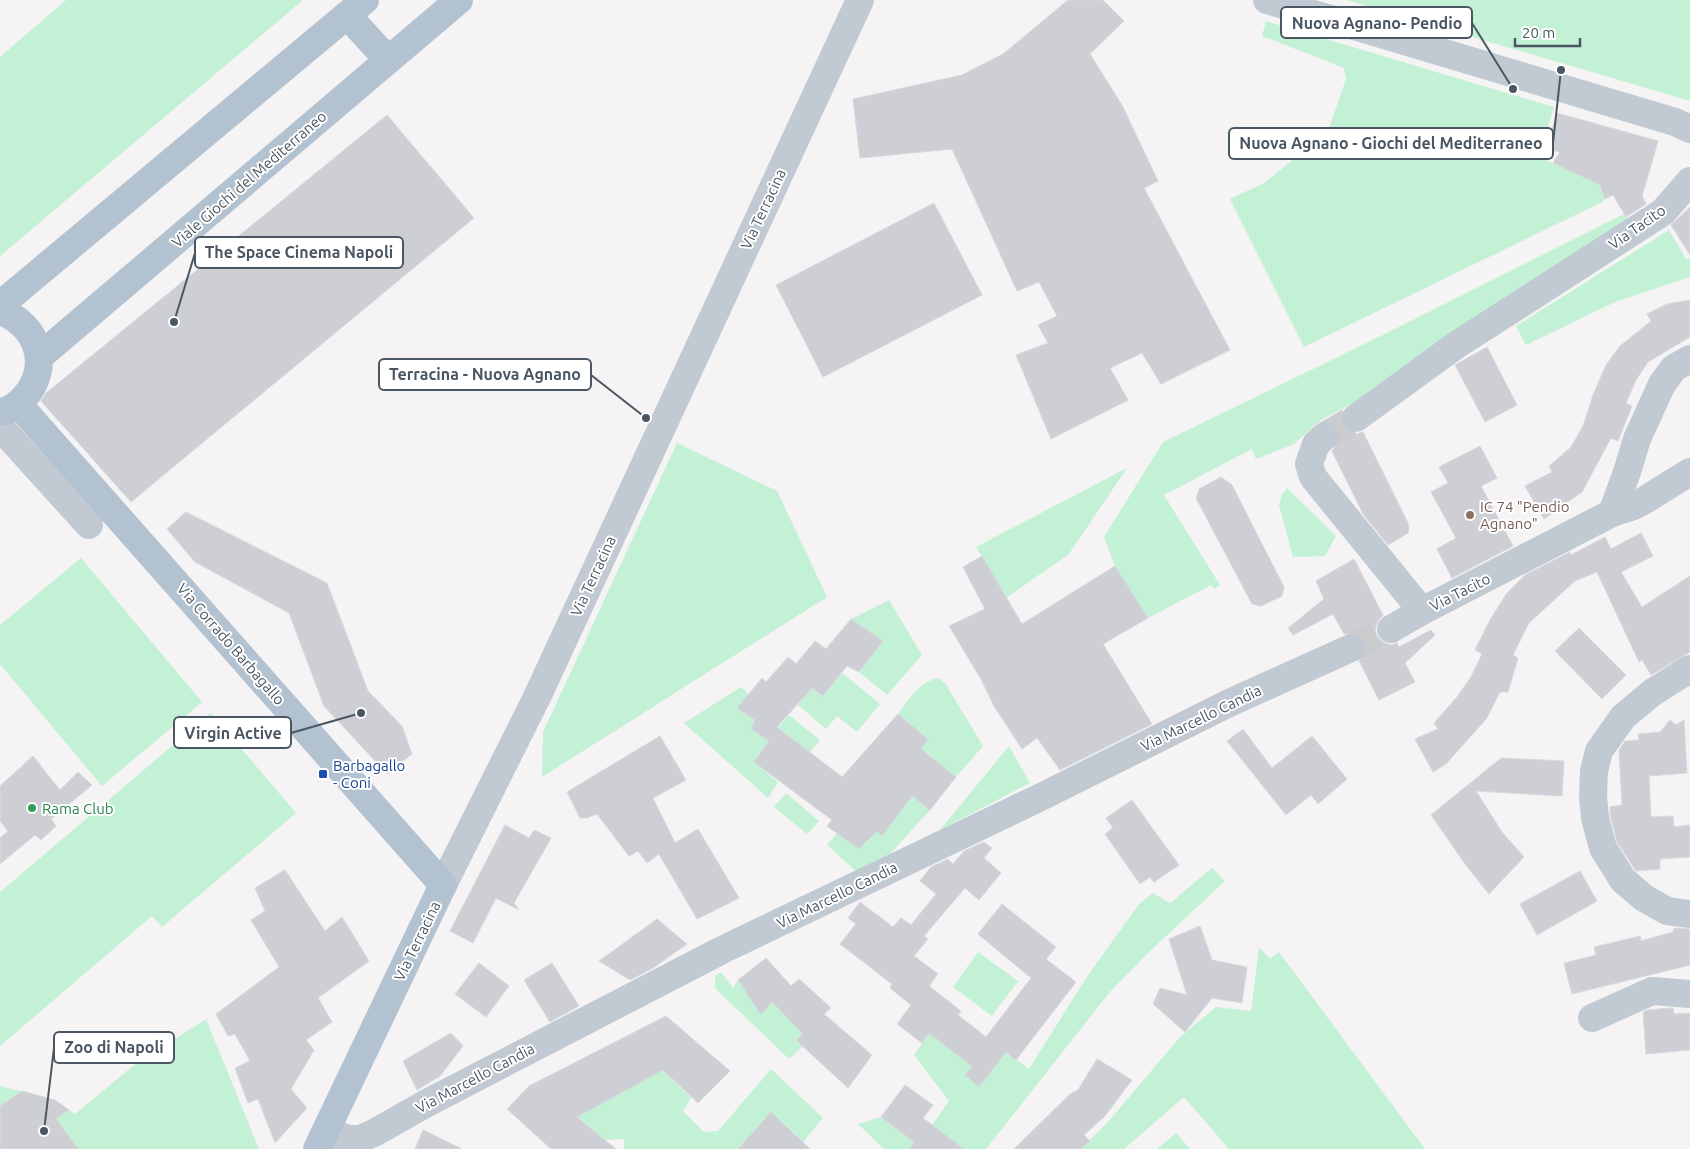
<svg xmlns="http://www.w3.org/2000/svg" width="1690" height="1149" viewBox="0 0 1690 1149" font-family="Ubuntu,sans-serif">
<rect width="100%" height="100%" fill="#f5f3f3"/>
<!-- green -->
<g fill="#c3f1d5">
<path d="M66 0H303L0 256V57Z"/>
<path d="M1347 0H1690V101Z"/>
<path d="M1266 21 1554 107 1539 157 1600 185 1605 199 1602 202 1304 347 1230 199 1264 183 1328 131 1346 79 1344 68 1262 36Z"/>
<path d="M1624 214 1629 222 1377 390 1321 420 1294 444 1256 459 1252 449 1164 495 1220 585 1215 589 1211 585 1148 618 1115 566 1104 537 1163 442 1391 331Z"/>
<path d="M1669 230 1686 259 1690 257V277L1615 302 1526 345 1516 326Z"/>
<path d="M677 443 777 491 827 597 542 777 543 732Z"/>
<path d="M1127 468 1069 554 1006 598 976 547Z"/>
<path d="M1287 488 1336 536 1325 556 1293 557 1279 505 1282 494Z"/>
<path d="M81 558 202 702 102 786 0 664V625Z"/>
<path d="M889 600 922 655 887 695 859 672 883 641 851 619Z"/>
<path d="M842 673 880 704 857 732 837 716 826 729 798 705 812 688 823 696Z"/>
<path d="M938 678 945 683 983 746 956 777 913 759 928 739 898 714C910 698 918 683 938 678Z"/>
<path d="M741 687 749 694 738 708 755 720 752 730 769 741 754 762 778 782 768 798 684 723Z"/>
<path d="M211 713 296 813 162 927 152 916 0 1046V892Z"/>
<path d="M789 715 820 740 809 753 778 728Z"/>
<path d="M1009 746 1030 783 940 830Z"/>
<path d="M906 791 930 810 888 856 858 873 827 845 837 833 877 831 882 836Z"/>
<path d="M786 793 819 821 807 834 774 807Z"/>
<path d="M1212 868 1225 881 1148 953 1109 993 986 1149H960L932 1125 949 1101 914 1055 936 1024 946 1031 959 1015 973 1027 954 1052 972 1066 965 1075 979 1086 1006 1052 1029 1069 1086 978 1139 904 1153 893 1170 903Z"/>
<path d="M1259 947 1270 959 1279 952 1425 1149H1229L1184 1097 1124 1149H1081L1108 1122 1179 1038 1216 1007 1251 1011Z"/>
<path d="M978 952 1018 981 992 1016 953 987Z"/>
<path d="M721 972 733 988 738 980 761 1014 772 1002 803 1034 796 1040 803 1046 789 1059 715 988V976Z"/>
<path d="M206 1019 259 1149H0V1086L55 1100 75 1114 133 1066Z"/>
<path d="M771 1069 823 1118 803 1142 771 1112 738 1149H624V1139L605 1140 571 1112 600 1104 663 1070 691 1098 683 1111 704 1132 718 1131Z"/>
<path d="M881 1117 914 1142 909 1149H884L858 1124Z"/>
<path d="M1176 1133 1190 1149H1157Z"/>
</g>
<!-- building -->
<g fill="#cdcfd5" stroke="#d7d9de">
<path d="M1068 0H1103L1124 21 1090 54 1122 105 1158 181 1144 188 1230 350 1161 384 1142 353 1110 368 1128 400 1051 439 1016 355 1048 343 1038 325 1057 316 1039 282 1017 291 952 149 860 158 853 99 962 75 1003 54Z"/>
<path d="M1557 113 1658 141 1642 196 1646 204 1626 217 1613 195 1605 199 1600 185 1553 163 1560 152 1547 149Z"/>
<path d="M387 115 474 218 131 502 41 401 46 393Z"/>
<path d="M934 203 982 295 823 377 776 285Z"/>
<path d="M1690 207V255L1671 225Z"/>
<path d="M1690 300V337L1648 362 1636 380 1626 403 1632 406 1618 441 1611 438 1582 492 1544 519 1525 486 1552 472 1549 466 1571 447 1583 426 1593 395 1606 365 1620 346 1651 321 1647 314 1667 304Z"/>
<path d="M1487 347 1517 405 1485 422 1455 365Z"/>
<path d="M1341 418 1343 427 1349 432 1357 434 1363 432 1409 525 1408 533 1388 545 1363 514 1332 451 1340 441V433L1337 426 1332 422Z"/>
<path d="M1480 446 1497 478 1481 486 1513 546 1452 578 1437 549 1456 538 1431 492 1448 483 1439 467Z"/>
<path d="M1221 477 1232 485 1284 587 1282 596 1261 606 1252 604 1196 498 1199 489Z"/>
<path d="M186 512 327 583 368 691 402 726 412 754 387 774 324 706 289 613 195 562 167 529Z"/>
<path d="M1641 533 1653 556 1621 572 1642 607 1690 576V652L1651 675 1642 660 1639 662 1597 572 1575 581 1529 623 1513 655 1518 658 1508 692H1500L1487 718 1446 764 1433 772 1415 739 1438 729 1434 723 1457 697 1471 677 1482 654 1475 650 1491 618 1507 593 1525 575 1570 552 1571 555 1605 537 1611 549Z"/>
<path d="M982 556 1022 624 1115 566 1148 618 1103 644 1152 724 1060 770 1037 738 1022 749 994 706 982 681 949 626 985 609 963 567Z"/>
<path d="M1354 559 1383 615 1378 621 1375 629 1377 636 1383 642 1391 645 1397 643 1399 647 1431 630 1435 635 1405 663 1415 682 1379 700 1359 661 1364 657 1366 650 1365 641 1360 635 1353 633 1344 634 1333 614 1293 635 1288 628 1324 599 1316 581Z"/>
<path d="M851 619 883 641 859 672 847 666 823 696 812 688 777 727 842 777 898 714 928 739 921 749 956 777 930 810 912 796 882 836 877 831 859 849 827 826 832 820 754 762 769 741 751 729 755 720 737 708 762 678 766 682 788 657 796 664 815 641 826 649Z"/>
<path d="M1579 628 1626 675 1602 699 1555 651Z"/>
<path d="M1670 720 1676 725 1684 720 1687 773 1649 776 1651 817 1673 816 1674 827 1690 825V857L1660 859V869L1636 871 1617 842 1610 815V807L1622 805 1619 750 1625 741 1639 740 1638 734 1660 732Z"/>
<path d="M1243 729 1272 768 1312 736 1347 779 1318 804 1311 795 1286 815 1227 741Z"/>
<path d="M660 736 686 780 653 798 675 843 698 829 739 898 697 919 659 854 647 863 638 851 629 856 597 814 587 818H580L567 792Z"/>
<path d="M33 756 60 790 78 772 92 785 51 819 56 826 41 840 35 835 0 864V838L8 831 0 821V786Z"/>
<path d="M1501 758 1564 761 1562 796 1476 791 1502 832 1524 857 1489 894 1468 868 1431 815Z"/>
<path d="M1132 800 1179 865 1154 882 1150 877 1140 884 1105 834 1113 828 1106 818Z"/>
<path d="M505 825 529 838 534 830 551 838 514 903 519 910 496 898 473 943 450 931Z"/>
<path d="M984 842 992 848 984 858 1001 873 979 900 965 888 924 936 928 939 914 956 938 974 929 986 961 1011 958 1015 986 1037 1031 978 978 934 1002 904 1056 947 1046 959 1076 982 1016 1060 1006 1052 979 1087 965 1075 972 1066 929 1033 922 1043 897 1024 911 1005 890 988 892 984 840 944 856 924 848 918 860 902 893 927 901 918 911 925 936 894 920 881 931 867 948 859 953 864 964 851Z"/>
<path d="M285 870 325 931 342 917 369 961 318 998 332 1022 306 1040 314 1050 291 1089 307 1108 275 1143 258 1099 248 1103 235 1068 250 1061 235 1034 228 1036 216 1014 279 967 251 920 265 911 255 888Z"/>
<path d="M1580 871 1597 901 1537 935 1520 904Z"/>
<path d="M657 919 687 944 653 968 630 980 599 961Z"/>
<path d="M1200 926 1212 960 1247 967 1242 1003 1212 998 1185 1032 1153 1004 1160 988 1187 995 1169 939Z"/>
<path d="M1674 928 1690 929V965L1572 994 1564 963 1596 955 1594 947 1640 936 1641 941 1673 932Z"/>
<path d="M766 958 791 986 799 979 831 1008 824 1014 872 1055 848 1088 796 1040 803 1034 772 1002 761 1015 738 980Z"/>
<path d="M479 963 509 986 486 1017 455 994Z"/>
<path d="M552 963 579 1006 550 1022 524 980Z"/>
<path d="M1670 1008H1673L1674 1014 1690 1013V1050L1646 1054 1643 1012 1647 1010Z"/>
<path d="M666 1016 730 1071 698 1103 663 1070 577 1117 616 1149H551L507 1109 529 1086Z"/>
<path d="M451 1033 463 1046 440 1076 417 1090 403 1061Z"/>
<path d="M1097 1059 1132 1080 1105 1116 1084 1135 1090 1141 1081 1149H1014L1070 1094 1078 1090Z"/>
<path d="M905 1085 933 1105 923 1118 964 1149H909L914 1142 881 1117Z"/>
<path d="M22 1091 55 1100 69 1110 56 1119 78 1149H0V1106Z"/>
<path d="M771 1112 810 1149H738Z"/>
<path d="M423 1130 462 1149H415Z"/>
</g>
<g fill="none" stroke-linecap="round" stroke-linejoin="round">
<!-- minor-tunnel -->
<g stroke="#caccce" stroke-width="28" stroke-dasharray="28 14" stroke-linecap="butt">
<path d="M1325 436 1356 418"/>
<path d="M1351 648 1391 629"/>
</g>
<!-- minor -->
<g stroke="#c1cad2" stroke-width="28">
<path d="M1267 0 1675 122 1690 129"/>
<path d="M1356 418 1455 346 1663 212 1690 181"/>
<path d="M0 427 89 525"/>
<path d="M1325 436 1316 444 1309 464 1313 477 1422 611 1612 513 1634 506 1645 500 1690 472"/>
<path d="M1612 513 1627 472 1637 439 1662 384 1674 368 1690 359"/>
<path d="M1391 629 1422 611"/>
<path d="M1690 669 1653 692 1623 717 1599 751 1594 771 1593 796 1595 818 1603 848 1623 880 1644 898 1667 911 1690 914"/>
<path d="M443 885 537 697 860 0"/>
<path d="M1592 1018 1652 991 1690 994"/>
<path d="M326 1131 348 1139H360L374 1133 427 1103 722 950 1043 796 1227 704 1351 648"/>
</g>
<!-- major -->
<g stroke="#b3c2d1" stroke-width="28">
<path d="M347 15 388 60"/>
<path d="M0 305 365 0"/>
<path d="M0 311C39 325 52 368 23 399 17 405 9 411 0 412"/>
<path d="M39 357 459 0"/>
<path d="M18 404 443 885 317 1149"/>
</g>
</g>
<!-- markers -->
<circle fill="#8d6e63" stroke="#fff" stroke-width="2" cx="1470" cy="515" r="5"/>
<rect fill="#1a4fb4" stroke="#fff" stroke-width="2" x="318" y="769" width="10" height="10" rx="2.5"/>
<circle fill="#2e9e5b" stroke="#fff" stroke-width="2" cx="32" cy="808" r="5"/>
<g text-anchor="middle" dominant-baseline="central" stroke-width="4" stroke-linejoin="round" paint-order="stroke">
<!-- street labels -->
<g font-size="15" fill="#4a5661" stroke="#fff">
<text transform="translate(249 179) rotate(-41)">Viale Giochi del Mediterraneo</text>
<text transform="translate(763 209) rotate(-65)">Via Terracina</text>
<text transform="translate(1637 227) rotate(-35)">Via Tacito</text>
<text transform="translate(593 576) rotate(-65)">Via Terracina</text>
<text transform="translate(1460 592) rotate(-27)">Via Tacito</text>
<text transform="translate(231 644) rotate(49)">Via Corrado Barbagallo</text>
<text transform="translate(1201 718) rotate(-26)">Via Marcello Candia</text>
<text transform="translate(837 895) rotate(-26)">Via Marcello Candia</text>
<text transform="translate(417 941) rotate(-64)">Via Terracina</text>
<text transform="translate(475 1078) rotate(-28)">Via Marcello Candia</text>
</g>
<!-- education labels -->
<g font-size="15" fill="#785e54" stroke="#fff" text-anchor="start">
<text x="1480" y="506">IC 74 "Pendio<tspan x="1480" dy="17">Agnano"</tspan></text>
</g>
<!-- transit labels -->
<g font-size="15" fill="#164399" stroke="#fff" text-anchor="start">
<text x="333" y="765">Barbagallo<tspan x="333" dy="17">- Coni</tspan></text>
</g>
<!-- leisure labels -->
<g font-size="15" fill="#27864d" stroke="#fff" text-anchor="start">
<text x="42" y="808">Rama Club</text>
</g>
</g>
<!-- callouts -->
<path fill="none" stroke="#4a5661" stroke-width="2" d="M1513 89L1472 23M1561 70L1553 143M174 322L195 253M646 418L591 375M361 713L291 733M44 1131L54 1048"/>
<g fill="#4a5661" stroke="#fff" stroke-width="2">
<circle cx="1513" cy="89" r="5"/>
<circle cx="1561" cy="70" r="5"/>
<circle cx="174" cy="322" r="5"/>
<circle cx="646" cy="418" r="5"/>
<circle cx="361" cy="713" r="5"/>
<circle cx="44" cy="1131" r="5"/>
</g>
<g fill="#fff" stroke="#4a5661" stroke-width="2">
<rect x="1281" y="7" width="191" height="31" rx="5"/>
<rect x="1229" y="128" width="324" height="31" rx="5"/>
<rect x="195" y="237" width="208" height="31" rx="5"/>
<rect x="379" y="359" width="212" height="31" rx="5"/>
<rect x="174" y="717" width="117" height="31" rx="5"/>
<rect x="54" y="1032" width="120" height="31" rx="5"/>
</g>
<g font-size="16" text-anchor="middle" font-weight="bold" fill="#4a5661">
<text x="1377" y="29">Nuova Agnano- Pendio</text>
<text x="1391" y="149">Nuova Agnano - Giochi del Mediterraneo</text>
<text x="299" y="258">The Space Cinema Napoli</text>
<text x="485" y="380">Terracina - Nuova Agnano</text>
<text x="233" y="739">Virgin Active</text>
<text x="114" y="1053">Zoo di Napoli</text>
</g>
<!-- scale -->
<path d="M1515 38v8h65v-8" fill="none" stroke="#4a5661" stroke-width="2.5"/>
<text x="1522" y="38" font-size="15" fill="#4a5661" stroke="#ffffff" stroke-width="4" paint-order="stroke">20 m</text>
</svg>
